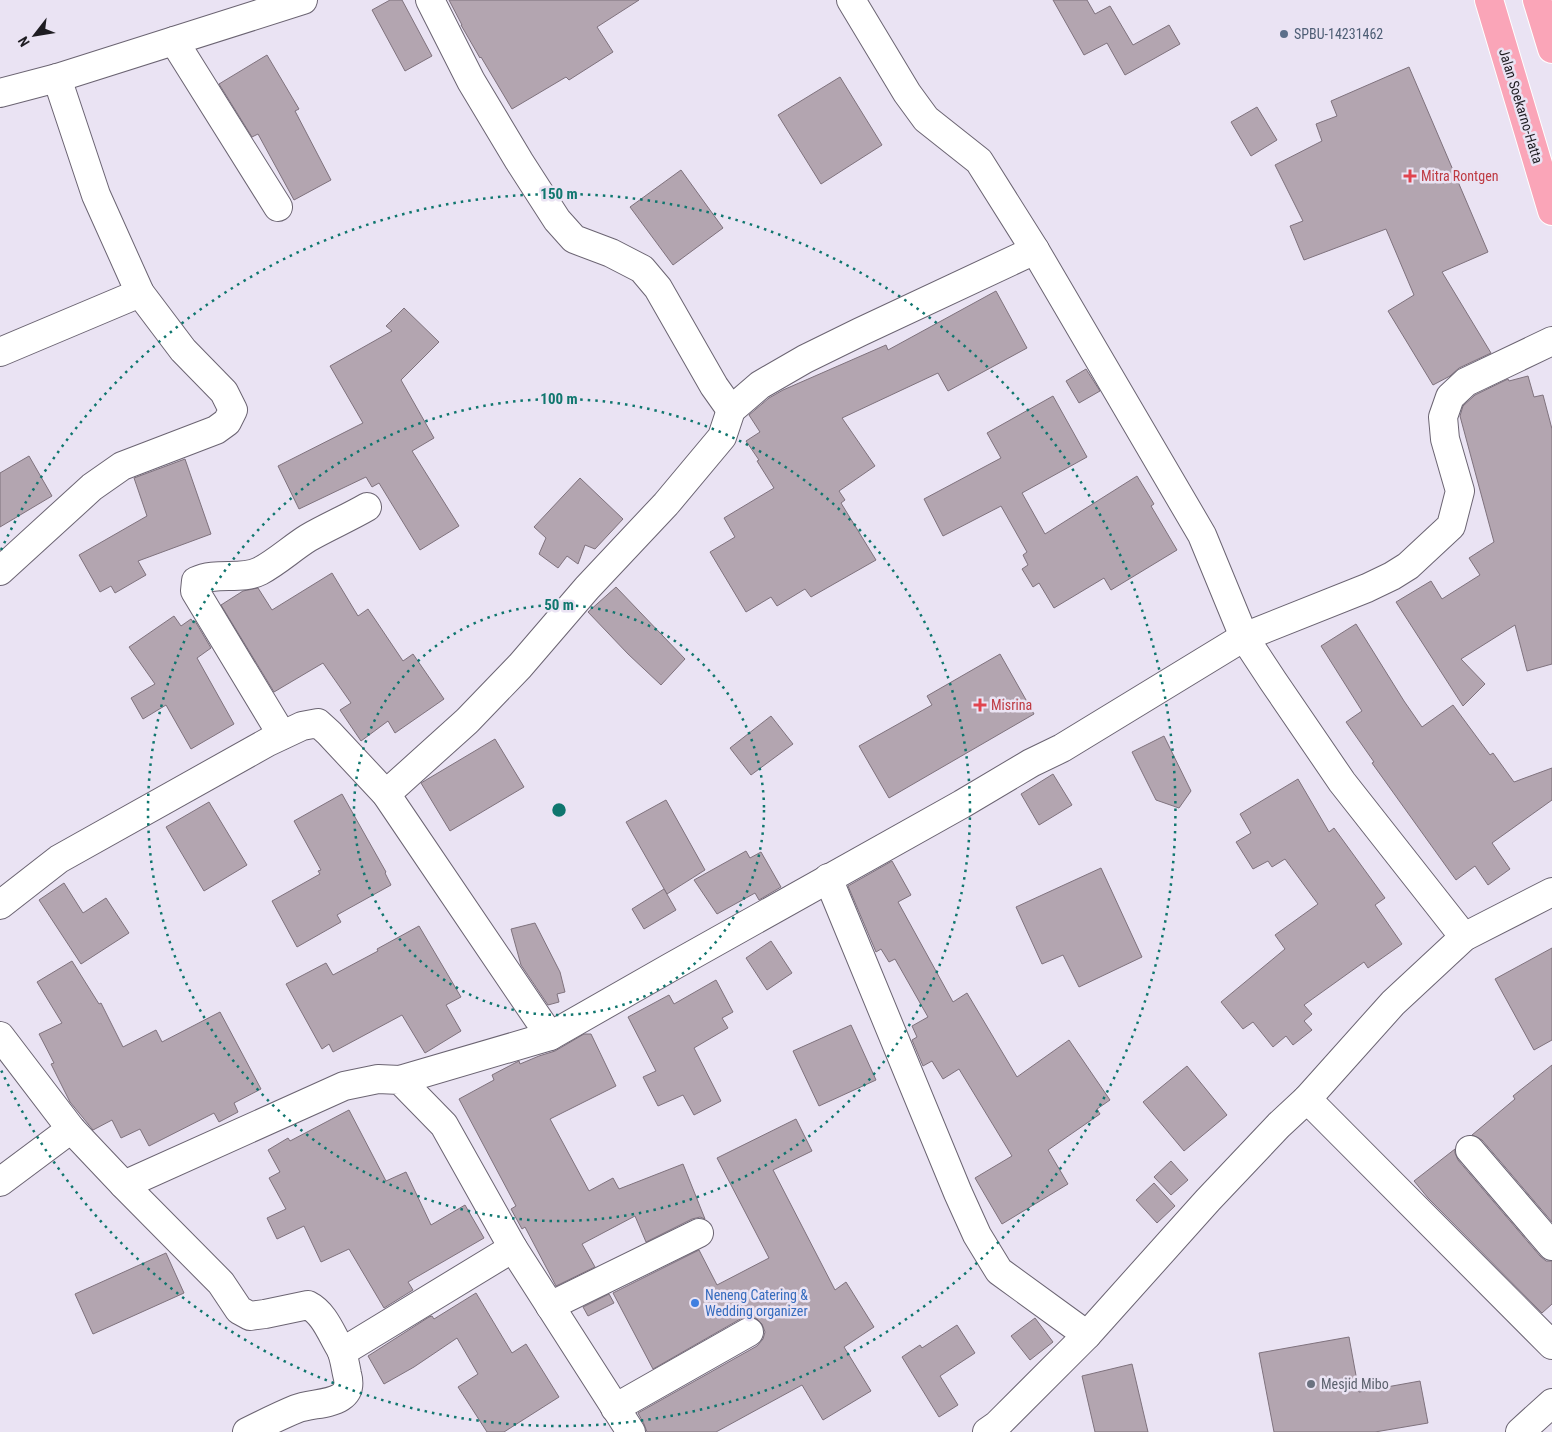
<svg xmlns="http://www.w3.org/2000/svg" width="1552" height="1432" viewBox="0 0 1552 1432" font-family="'Roboto Condensed',sans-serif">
<rect width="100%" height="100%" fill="#eae3f3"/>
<!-- building -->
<g fill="#b3a5b0" stroke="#7f727d">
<path d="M390 0H402L432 56 405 71 372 10Z"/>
<path d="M449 0H639L597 27 613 52 569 80 566 77 512 109 481 57 480 58 461 25H462Z"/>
<path d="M1053 0H1087L1095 14 1110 6 1133 45 1169 25 1180 44 1125 75 1107 43 1084 55Z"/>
<path d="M267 55 299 109 295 111 331 180 294 200 258 134 252 137 219 84Z"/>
<path d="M1409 67 1488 252 1442 272 1491 353 1459 368 1450 376 1433 385 1388 311 1414 295 1386 229 1304 260 1290 226 1303 221 1275 165 1322 141 1316 124 1337 116 1331 101Z"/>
<path d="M840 77 882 145 821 184 778 115Z"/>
<path d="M1257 107 1277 140 1251 156 1231 122Z"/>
<path d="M681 170 723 228 673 265 630 207Z"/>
<path d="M996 291 1027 348 948 391 938 373 842 418 875 466 839 491 845 500 841 503 876 560 811 597 805 589 777 606 771 597 746 612 710 552 735 537 724 518 774 488 757 461 759 460 746 441 760 432 749 415 769 398 783 390 886 345 888 350Z"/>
<path d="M404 308 439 342 401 380 434 438 412 451 459 526 420 550 379 483 372 487 366 477 299 509 278 466 363 423 330 366 392 331 386 326Z"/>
<path d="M1086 369 1100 391 1079 403 1066 381Z"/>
<path d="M1528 376 1534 397 1543 395 1552 429V664L1527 671 1515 625 1461 659 1485 684 1463 706 1396 602 1431 581 1442 599 1480 575 1469 558 1494 542 1460 416 1463 406 1475 395 1508 379 1509 381Z"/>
<path d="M1053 396 1087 457 1022 493 1045 534 1137 476 1154 504 1151 506 1177 550 1111 590 1104 578 1054 608 1039 583 1033 587 1022 569 1028 565 1023 555 1027 552 1001 506 943 536 924 499 1001 458 987 433Z"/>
<path d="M29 456 52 496 0 527V473Z"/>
<path d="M185 459 211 534 138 561 146 575 115 593 111 586 100 592 79 555 147 516 134 478Z"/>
<path d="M580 478 623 519 595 549 585 545 578 564 567 556 558 568 539 554 546 538 534 527Z"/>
<path d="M332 573 358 616 368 609 403 661 413 654 444 699 395 733 388 721 361 741 340 710 351 703 323 663 274 692 221 605 243 591 258 588 272 610Z"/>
<path d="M616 587 685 659 661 685 628 654 588 612Z"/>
<path d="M174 616 181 626 191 619 193 622 195 621 211 648 197 658 234 724 191 749 166 705 143 719 131 698 155 684 129 647Z"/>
<path d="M1356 624 1404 701 1422 727 1453 705 1490 755 1493 753 1514 782 1552 768V800L1492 843 1510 869 1488 885 1475 866 1456 880 1372 763 1374 762 1346 722 1362 711 1321 646Z"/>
<path d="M1000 654 1034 714 889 798 859 746 932 705 927 696Z"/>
<path d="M771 716 793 744 751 775 730 748Z"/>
<path d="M1164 736 1191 791 1179 808 1156 800 1132 752Z"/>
<path d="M495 739 524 787 450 831 421 783Z"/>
<path d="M1053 774 1072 805 1039 825 1021 794Z"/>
<path d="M1298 779 1329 832 1334 828 1385 898 1375 905 1402 944 1368 968 1364 962 1304 1005 1312 1014 1304 1021 1312 1030 1293 1045 1286 1036 1273 1047 1253 1022 1243 1029 1221 1002 1285 949 1275 935 1318 904 1285 859 1272 867 1268 861 1253 869 1236 842 1251 833 1240 814Z"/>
<path d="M342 794 386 872 385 873 391 885 337 915 341 922 297 947 272 901 320 874 318 871 321 870 294 821Z"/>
<path d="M666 800 705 870 667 894 626 822Z"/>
<path d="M209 802 247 865 204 891 166 827Z"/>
<path d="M746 851 750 858 761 852 781 887 759 900 755 893 717 914 694 880Z"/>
<path d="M892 861 911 895 898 902 953 1002 967 993 1017 1077 1069 1040 1110 1100 1097 1109 1100 1114 1048 1150 1068 1184 1002 1224 975 1178 1012 1156 959 1069 943 1079 932 1061 923 1066 912 1040 917 1037 912 1026 928 1017 895 959 889 962 881 949 876 952 848 886Z"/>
<path d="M1101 868 1142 957 1079 987 1063 955 1042 964 1016 907Z"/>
<path d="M64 883 83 913 106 898 129 933 81 964 39 900Z"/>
<path d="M664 889 676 910 644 929 632 909Z"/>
<path d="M535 923 560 972 565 992 557 994 559 1002 548 1005 521 965 511 929Z"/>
<path d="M419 926 461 997 446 1005 461 1031 425 1053 402 1015 333 1052 329 1044 322 1049 286 984 326 963 333 975 378 951 377 949Z"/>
<path d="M771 941 792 973 767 990 746 958Z"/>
<path d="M1552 948V1040L1534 1050 1495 979Z"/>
<path d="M72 961 99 1004 101 1003 123 1047 156 1030 162 1042 220 1012 261 1089 234 1103 238 1112 219 1122 214 1113 149 1146 140 1129 121 1138 112 1120 93 1130 70 1102 51 1064 54 1063 39 1034 62 1023 37 982Z"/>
<path d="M716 980 733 1012 722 1018 728 1028 694 1048 721 1101 694 1115 683 1095 658 1106 643 1077 656 1071 628 1017 669 995 674 1004Z"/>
<path d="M851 1025 876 1080 819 1106 793 1051Z"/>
<path d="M584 1034H591L616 1086 550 1119 589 1191 613 1178 619 1189 683 1164 705 1219 700 1217 692 1219 646 1242 635 1216 582 1244 595 1267 556 1286 525 1227 522 1229 511 1209 516 1206 459 1099 494 1080 492 1075 515 1063 519 1061 520 1064 539 1056 555 1051Z"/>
<path d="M1552 1065V1222L1482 1140 1472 1135 1515 1099 1513 1096Z"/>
<path d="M1187 1066 1227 1115 1184 1151 1143 1102Z"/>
<path d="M349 1110 386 1181 406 1172 431 1225 465 1205 484 1238 408 1282 413 1290 384 1308 349 1249 321 1262 304 1226 277 1239 267 1218 286 1209 269 1178 280 1172 268 1150 288 1138 290 1141Z"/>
<path d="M796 1119 812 1151 773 1170 835 1290 846 1282 874 1327 844 1347 871 1391 823 1420 802 1385 716 1432H647L644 1424 638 1413 757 1346 763 1339 765 1332 762 1324 757 1319 750 1316 742 1318 653 1369 613 1293 699 1250 717 1285 769 1258 717 1158Z"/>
<path d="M1455 1149V1153L1458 1160 1540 1256 1546 1261H1552V1304L1542 1313 1428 1198 1414 1181Z"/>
<path d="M1171 1161 1188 1180 1171 1195 1154 1177Z"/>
<path d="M1154 1183 1175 1206 1157 1223 1136 1200Z"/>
<path d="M166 1253 184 1293 93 1334 75 1294Z"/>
<path d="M476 1293 512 1353 526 1344 559 1397 504 1432H487L458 1387 478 1374 457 1338 414 1367 384 1384 368 1356 429 1317 432 1316 434 1319Z"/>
<path d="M609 1294 614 1303 588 1316 583 1307Z"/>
<path d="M1035 1318 1053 1342 1030 1360 1011 1336Z"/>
<path d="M957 1325 975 1353 940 1376 958 1405 939 1417 902 1357 920 1345 922 1348Z"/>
<path d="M1349 1337 1359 1392 1420 1381 1428 1423 1375 1432H1274L1259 1353Z"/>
<path d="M1132 1364 1148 1432H1095L1082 1376Z"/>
</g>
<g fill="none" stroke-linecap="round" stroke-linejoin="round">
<!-- minor casing -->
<g stroke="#6b6472" stroke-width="30">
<g id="minor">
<path d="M430 0 471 81 519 161 557 220 574 239 611 253 642 269 658 288 714 386 731 410"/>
<path d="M851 0 907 93 926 119 979 161 1035 250 1202 535 1244 637 1273 681 1342 782 1464 937"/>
<path d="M174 41 278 207"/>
<path d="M0 93 57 78 303 0"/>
<path d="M0 352 140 293"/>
<path d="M0 571 92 487 122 466 216 430 227 422 233 410 224 392 183 350 140 293 96 195 57 78"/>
<path d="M282 735 195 591 196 581C217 571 241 581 260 571 277 562 292 548 308 538 327 527 348 518 367 507"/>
<path d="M386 794 467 721 520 666 587 588 666 504 722 437 731 410 760 385 805 359 860 332 1035 250"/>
<path d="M828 878 958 1193 977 1235 999 1271 1087 1335"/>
<path d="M0 905 59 859 268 742 302 726 318 723 329 733 386 794 550 1036"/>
<path d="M0 1036 71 1129 124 1185 344 1086 378 1079 400 1080 444 1125 513 1248 631 1432"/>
<path d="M400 1080 550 1036 671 967 962 804 1031 763 1062 748 1244 637 1367 588 1392 576 1408 566 1451 526 1460 491 1445 439 1443 417 1450 397 1466 382 1552 341"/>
<path d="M1307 1099 1552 1345"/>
<path d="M1470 1150 1552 1246"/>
<path d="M0 1182 71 1129"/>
<path d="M124 1185 221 1283 239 1310 250 1316 265 1314 308 1305C324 1313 331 1333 340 1348 344 1355 345 1365 347 1374 356 1407 316 1401 296 1409 279 1416 263 1424 247 1432"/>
<path d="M550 1306 699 1233"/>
<path d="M342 1352 513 1248"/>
<path d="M615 1408 749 1332"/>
<path d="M987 1432 997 1425 1087 1335 1208 1200 1279 1125 1307 1099 1393 1003 1464 937 1552 892"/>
<path d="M1520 1432 1552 1403"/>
</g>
</g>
<!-- highway casing -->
<g stroke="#fff" stroke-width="30">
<g id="highway">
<path d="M1489 0 1552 211"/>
<path d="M1537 0 1552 49"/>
</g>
</g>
<!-- minor -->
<use href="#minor" stroke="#fff" stroke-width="28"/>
<!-- highway -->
<use href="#highway" stroke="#faa5b8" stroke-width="28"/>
</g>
<!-- distance rings -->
<g fill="none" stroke="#0f766e" stroke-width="2.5" stroke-dasharray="2.5 5">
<circle cx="559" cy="810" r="205"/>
<circle cx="559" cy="810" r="411"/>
<path d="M1 550A616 616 0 1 1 1 1070"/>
</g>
<!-- markers -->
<circle fill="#5c6f8a" stroke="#eae3f3" stroke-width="2" cx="1284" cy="34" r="5"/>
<g fill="#e0444e" stroke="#eae3f3" stroke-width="2">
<path d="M1407.5 168.5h5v5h5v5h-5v5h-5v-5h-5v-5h5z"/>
<path d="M977.5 697.5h5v5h5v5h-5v5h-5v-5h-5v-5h5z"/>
</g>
<circle fill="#3f7fe0" stroke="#eae3f3" stroke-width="2" cx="695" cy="1303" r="5"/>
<circle fill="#6b7280" stroke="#eae3f3" stroke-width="2" cx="1311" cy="1384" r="5"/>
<g text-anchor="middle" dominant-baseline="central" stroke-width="5" stroke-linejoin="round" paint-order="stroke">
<!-- service labels -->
<g font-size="14" fill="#4e5e75" stroke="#eae3f3" text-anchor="start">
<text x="1294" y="34">SPBU-14231462</text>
</g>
<!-- street labels -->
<g font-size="14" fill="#1e1c21" stroke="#eae3f3">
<text transform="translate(1521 106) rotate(73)">Jalan Soekarno-Hatta</text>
</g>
<!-- health labels -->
<g font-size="14" fill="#be3a42" stroke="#eae3f3" text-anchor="start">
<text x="1421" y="176">Mitra Rontgen</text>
<text x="991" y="705">Misrina</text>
</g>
<!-- shop labels -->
<g font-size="14" fill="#366cbe" stroke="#eae3f3" text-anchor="start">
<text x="705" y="1295">Neneng Catering &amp;<tspan x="705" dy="16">Wedding organizer</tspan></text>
</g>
<!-- worship labels -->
<g font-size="14" fill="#5b616d" stroke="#eae3f3" text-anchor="start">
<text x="1321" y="1384">Mesjid Mibo</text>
</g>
</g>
<circle cx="559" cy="810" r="8" fill="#0f766e" stroke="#eae3f3" stroke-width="2.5"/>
<g font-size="15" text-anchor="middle" font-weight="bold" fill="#0f766e" stroke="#eae3f3" stroke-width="5" stroke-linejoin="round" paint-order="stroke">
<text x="559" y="199">150 m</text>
<text x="559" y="404">100 m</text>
<text x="559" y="610">50 m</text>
</g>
<!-- north arrow -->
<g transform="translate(35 35) rotate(239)" stroke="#eae3f3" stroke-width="4" paint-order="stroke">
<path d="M0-4L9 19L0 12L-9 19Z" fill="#1e1c21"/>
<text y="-8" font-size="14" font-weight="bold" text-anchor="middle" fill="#1e1c21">N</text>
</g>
</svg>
